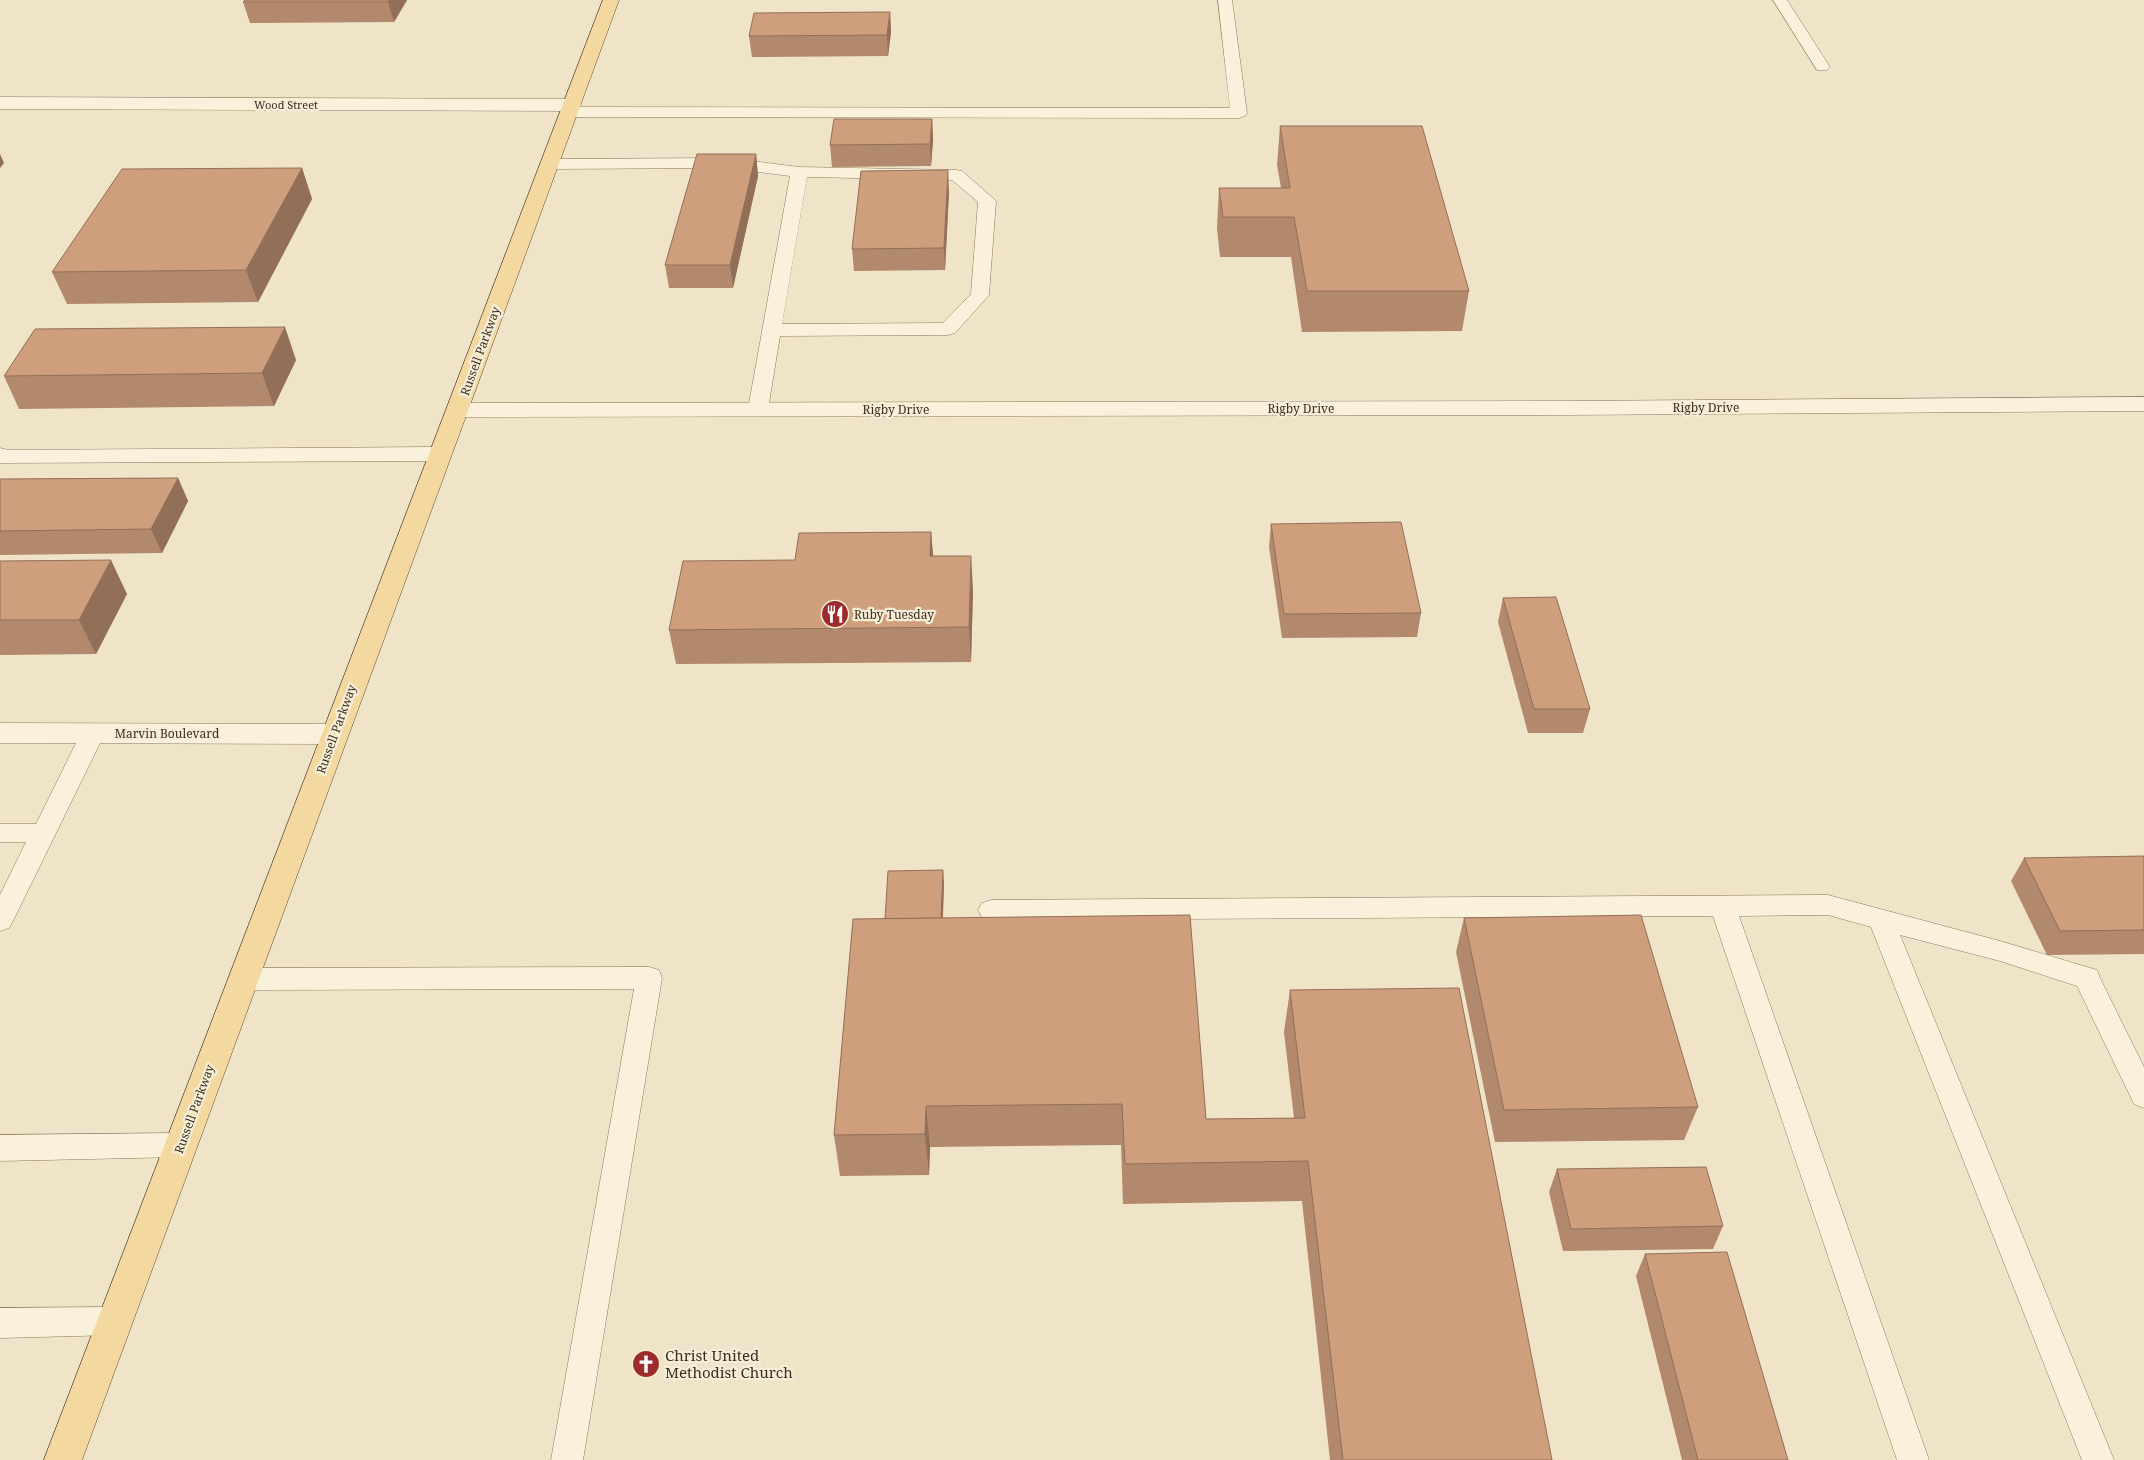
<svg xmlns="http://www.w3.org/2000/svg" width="2144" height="1460" viewBox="0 0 2144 1460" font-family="'Noto Serif',serif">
<rect width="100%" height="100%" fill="#f0e4c8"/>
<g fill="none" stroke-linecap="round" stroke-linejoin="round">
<!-- service casing -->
<g stroke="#8d765c" stroke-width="1">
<g id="service">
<path d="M1218 0H1232L1247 113 1245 116 1239 118 569 117 563 115 561 112 563 109 569 107 1230 108Z"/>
<path d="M1773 0H1787L1830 67 1827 70H1817Z"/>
<path d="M728 158 799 167 956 170 962 171 996 201 989 295 955 333 948 335 780 336 768 409 765 413 758 415 751 413 748 409 790 176 728 168 550 169 544 168 542 164 544 160 550 159ZM807 177 952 180 978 202 971 294 943 323 782 324Z"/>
<path d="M93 725 101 727 105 733 13 921 9 928 0 931V895L26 842H0V824H36L81 733 85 727Z"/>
<path d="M1828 895 2000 941 2097 970 2100 978 2144 1067V1108L2134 1104 2077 986 2000 961 1900 935 2114 1460H2082L1871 927 1828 915 1739 916 1929 1460H1897L1713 916 991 920 982 917 978 910 982 903 991 900Z"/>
<path d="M649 967 659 970 662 978 583 1460H551L634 989 243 990 233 987 230 979 233 971 243 968Z"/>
<path d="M180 1133 190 1136 194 1145 190 1154 180 1157 0 1161V1135Z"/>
<path d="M115 1307 126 1311 131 1321 126 1331 115 1335 0 1338V1308Z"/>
</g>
</g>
<!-- minor casing -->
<g stroke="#8d765c" stroke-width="1">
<g id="minor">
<path d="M0 97 572 99 579 101 581 105 579 109 572 111 0 109Z"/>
<path d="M2144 397V411L1566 415 458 417 450 415 447 410 450 405 458 403 1566 401Z"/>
<path d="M440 447 448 449 452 454 448 459 440 461 0 463V448L8 450Z"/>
<path d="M0 723 334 724 344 727 348 734 344 741 334 744 0 743Z"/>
</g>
</g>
<!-- primary casing -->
<g stroke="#5b4430" stroke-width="1">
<path id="primary" d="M603 0H619L82 1460H44Z"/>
</g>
<!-- service -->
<use href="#service" fill="#faf1dc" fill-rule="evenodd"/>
<!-- minor -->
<use href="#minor" fill="#faf1dc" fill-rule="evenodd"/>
<!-- primary -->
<use href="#primary" fill="#f3d9a0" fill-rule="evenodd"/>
</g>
<!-- wall -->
<g fill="#b2896c">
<path d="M407 0 394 22 250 23 243 2Z"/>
<path d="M890 12 891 32 888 56 752 57 749 36Z"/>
<path d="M932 119 933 140 931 166 832 167 830 145Z"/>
<path d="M1280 126 1469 291 1462 331 1302 332 1291 257H1220L1217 228 1219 188H1281L1277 165Z"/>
<path d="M756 154 758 176 733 288H669L665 265Z"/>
<path d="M302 168 312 199 258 302 67 304 52 272Z"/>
<path d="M949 192 945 270 854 271 852 249Z"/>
<path d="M296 360 274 406 19 409 4 376Z"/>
<path d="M178 478 188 501 162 553 0 555V479Z"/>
<path d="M1271 524 1421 613 1417 637 1282 638 1269 547Z"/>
<path d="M931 532 933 556 973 590 971 662 676 664 669 630 795 560Z"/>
<path d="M0 561 127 594 96 654 0 655Z"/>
<path d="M1503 598 1590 709 1583 733H1528L1498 622Z"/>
<path d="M2144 856V954L2047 955 2011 881 2024 858Z"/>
<path d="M944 883 943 918 1206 1119 1294 1118 1284 1032 1290 990 1552 1460H1330L1302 1201 1123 1204 1121 1145 930 1147 929 1175 840 1176 834 1135 885 919Z"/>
<path d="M1464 918 1698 1107 1684 1140 1495 1142 1456 952Z"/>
<path d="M1557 1169 1723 1226 1713 1249 1563 1251 1549 1192Z"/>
<path d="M1645 1254 1788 1460H1682L1636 1276Z"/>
</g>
<!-- shaded-wall -->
<g fill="#916f58">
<path d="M390 0H407L394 22 388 2Z"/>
<path d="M890 12 891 32 888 56 887 35Z"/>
<path d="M932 119 933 140 931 166 930 144Z"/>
<path d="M0 154 4 163 0 168Z"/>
<path d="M756 154 758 176 733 288 730 265Z"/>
<path d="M302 168 312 199 258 302 246 270Z"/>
<path d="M948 170 949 192 945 270 944 248Z"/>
<path d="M285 327 296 360 274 406 262 373Z"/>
<path d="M178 478 188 501 162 553 151 529Z"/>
<path d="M931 532 934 566 930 556Z"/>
<path d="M971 556 973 590 971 662 969 627Z"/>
<path d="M111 560 127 594 96 654 79 620Z"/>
<path d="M943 870 944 883 942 931 941 919Z"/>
<path d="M926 1106 930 1147 929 1175 925 1134Z"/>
</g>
<!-- building -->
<g fill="#cf9f7d" stroke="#916f58">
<path d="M245 0H390L388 2H243Z"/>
<path d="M890 12 887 35 749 36 754 13Z"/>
<path d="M834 119H932L930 144 830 145Z"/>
<path d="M1280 126H1422L1469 291H1307L1294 217H1223L1219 188H1290Z"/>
<path d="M697 154H756L730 265H665Z"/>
<path d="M302 168 246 270 52 272 122 169Z"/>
<path d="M948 170 944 248 852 249 861 171Z"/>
<path d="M285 327 262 373 4 376 35 329Z"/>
<path d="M178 478 151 529 0 531V479Z"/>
<path d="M1401 522 1421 613 1284 614 1271 524Z"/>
<path d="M931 532 930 556H971L969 627 669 630 683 561 795 560 799 533Z"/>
<path d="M111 560 79 620H0V561Z"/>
<path d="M1556 597 1590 709H1534L1503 598Z"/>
<path d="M2144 856V930L2060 931 2024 858Z"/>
<path d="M943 870 941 918 885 919 888 871Z"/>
<path d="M1190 915 1206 1119 1305 1118 1290 990 1459 988 1552 1460H1343L1308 1161 1125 1164 1122 1104 926 1106 925 1134 834 1135 853 919Z"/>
<path d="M1641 915 1698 1107 1504 1110 1464 918Z"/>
<path d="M1706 1167 1723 1226 1571 1229 1557 1169Z"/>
<path d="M1727 1252 1788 1460H1698L1645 1254Z"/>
</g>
<!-- icons -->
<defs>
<g id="restaurant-disc" transform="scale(1.4375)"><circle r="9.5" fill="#9e2a2b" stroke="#f7eed8"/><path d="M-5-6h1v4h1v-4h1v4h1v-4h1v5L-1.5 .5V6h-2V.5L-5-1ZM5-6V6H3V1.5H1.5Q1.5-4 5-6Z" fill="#fff"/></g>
<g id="church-disc" transform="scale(1.4375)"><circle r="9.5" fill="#9e2a2b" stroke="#f7eed8"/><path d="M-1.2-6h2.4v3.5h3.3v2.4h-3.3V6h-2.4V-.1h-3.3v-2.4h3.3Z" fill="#fff"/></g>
</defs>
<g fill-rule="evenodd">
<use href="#restaurant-disc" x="835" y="614"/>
<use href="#church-disc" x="646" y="1364"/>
</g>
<g text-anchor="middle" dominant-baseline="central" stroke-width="4.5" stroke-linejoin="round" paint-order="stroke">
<!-- far-street labels -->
<g font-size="11" fill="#3d2e20" stroke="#f7eed8">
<text x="286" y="104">Wood Street</text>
</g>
<!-- street labels -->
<g font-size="12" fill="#3d2e20" stroke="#f7eed8">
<text transform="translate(480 351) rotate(-70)">Russell Parkway</text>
<text x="1706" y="407">Rigby Drive</text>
<text x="1301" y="408">Rigby Drive</text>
<text x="896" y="409">Rigby Drive</text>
<text transform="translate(336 729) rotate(-70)">Russell Parkway</text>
<text x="167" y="733">Marvin Boulevard</text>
<text transform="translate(194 1109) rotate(-70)">Russell Parkway</text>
</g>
<!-- poi labels -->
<g font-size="12" fill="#3d2e20" stroke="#f7eed8" text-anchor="start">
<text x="854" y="614">Ruby Tuesday</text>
</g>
<!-- near-poi labels -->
<g font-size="15" fill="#3d2e20" stroke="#f7eed8" text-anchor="start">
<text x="665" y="1355">Christ United<tspan x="665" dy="17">Methodist Church</tspan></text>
</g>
</g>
</svg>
